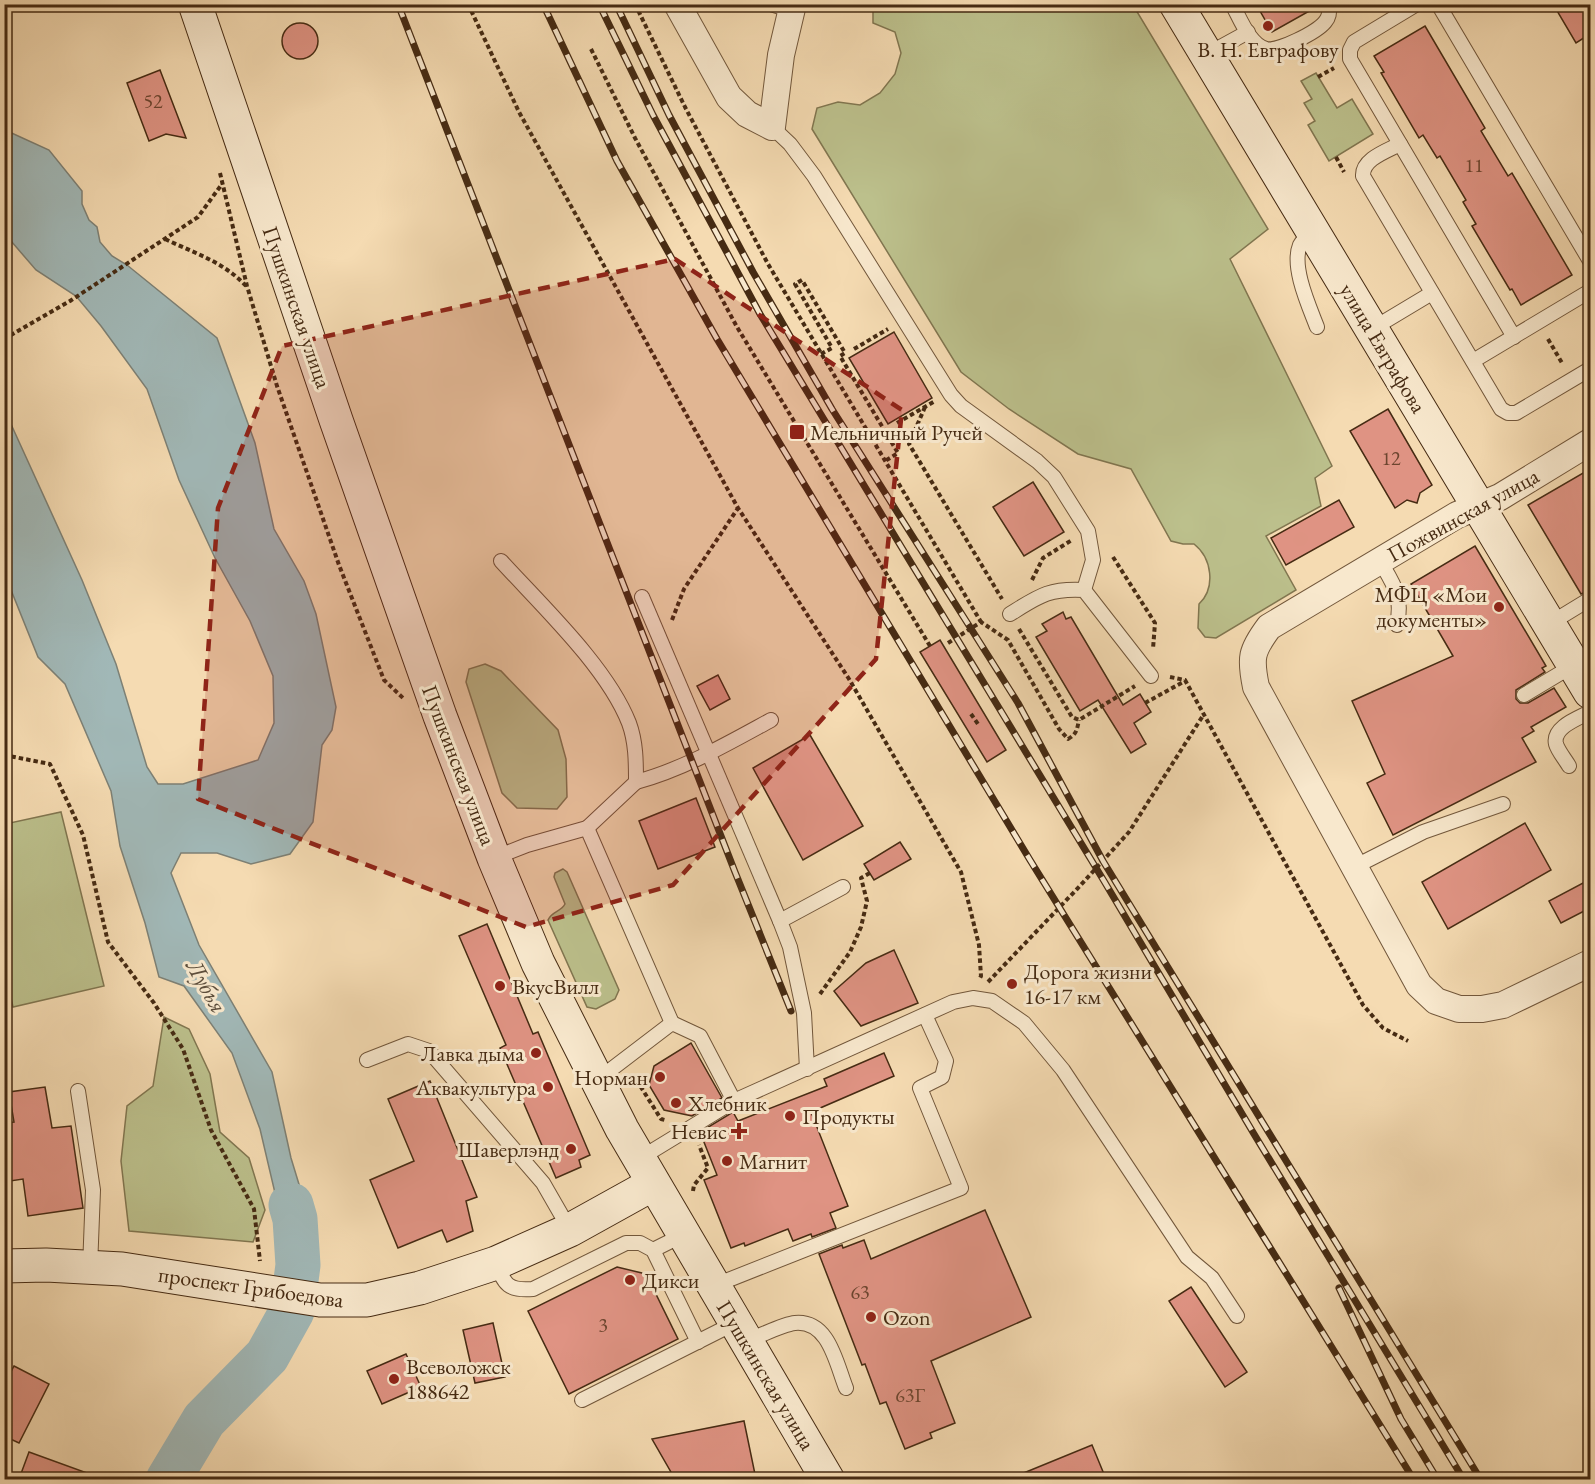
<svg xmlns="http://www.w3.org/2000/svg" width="1595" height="1484" viewBox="0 0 1595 1484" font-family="'EB Garamond',serif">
<rect width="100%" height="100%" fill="#f5dbb2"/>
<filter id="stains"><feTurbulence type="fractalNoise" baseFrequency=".00333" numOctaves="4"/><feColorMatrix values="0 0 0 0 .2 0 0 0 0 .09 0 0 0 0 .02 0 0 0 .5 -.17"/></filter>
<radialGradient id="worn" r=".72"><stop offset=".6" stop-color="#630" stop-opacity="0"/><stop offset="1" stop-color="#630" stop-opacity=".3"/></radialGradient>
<!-- green -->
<g fill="#bcc08c" stroke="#817650" stroke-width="1.5">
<path d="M873 5H1133L1268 229 1230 259 1332 466 1315 478 1321 506 1266 536 1296 590 1216 638 1205 637 1198 628 1199 604C1216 588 1212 558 1194 544H1183L1171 541 1131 469 1078 454 1009 409 961 372 812 129 817 108 838 102 860 105 880 93 895 74 901 53 895 32 873 23Z"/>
<path d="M1316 73 1337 108 1352 99 1373 134 1329 161 1308 125 1315 121 1304 103 1312 99 1301 81Z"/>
<path d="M485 664 501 671 558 730 566 759 567 797 557 809 517 808 502 793 466 682 469 669Z"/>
<path d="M61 812 104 986 13 1007 5 972V824Z"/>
<path d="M563 869 567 872 619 990 615 999 596 1009 587 1007 548 920C552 911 561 912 565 904L554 877 555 873Z"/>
<path d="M164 1017 189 1029 210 1074 220 1132 249 1158 265 1210 253 1242 129 1231 121 1161 127 1106 153 1086Z"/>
</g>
<!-- water -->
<path fill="#a1b8b7" stroke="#7d8075" stroke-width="1.5" d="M5 130 49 150 82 191V204L89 220 97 227 100 242 112 256 127 265 217 338 255 443 274 529 304 581 316 614 336 707 332 730 322 745 313 822 290 854 251 864 217 853H181L171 873 199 945 272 1072 291 1158 312 1227 318 1268 278 1262 279 1210 260 1129 232 1053 184 986 159 977 145 923 120 846 111 791 65 684 38 657 5 575V411L82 580 116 664 147 767 158 784H183L258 760 274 723 273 676 250 621 215 558 179 480 147 389 101 326 76 296 36 270 5 234Z"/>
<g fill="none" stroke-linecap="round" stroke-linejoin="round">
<!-- river -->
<path stroke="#a1b8b7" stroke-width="45" d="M168 1480 204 1420 267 1356 292 1311 298 1265 295 1219 291 1205"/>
</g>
<!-- building -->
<g fill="#df9383" stroke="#462b13" stroke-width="1.5">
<path d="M1256 4H1320V5L1272 32Z"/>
<path d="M1553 4H1583L1590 17V34L1576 43Z"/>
<circle cx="300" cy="41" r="18"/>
<path d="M1425 26 1485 128 1481 131 1508 176 1512 173 1572 275 1521 305 1512 289 1510 290 1472 226 1476 224 1463 202 1466 200 1440 156 1437 158 1423 135 1419 138 1381 73 1384 72 1374 56Z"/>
<path d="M160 70 186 138 166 134 149 141 127 83Z"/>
<path d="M894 332 932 398 888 424 849 358Z"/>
<path d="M1388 409 1432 485 1420 493 1417 503 1407 500 1395 508 1350 431Z"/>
<path d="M1590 469V590L1581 594 1528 505Z"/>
<path d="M1033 482 1064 532 1024 556 993 507Z"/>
<path d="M1339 500 1354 527 1286 565 1271 538Z"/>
<path d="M1475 546 1546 666 1542 668 1545 672 1516 690V699L1520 703H1528L1554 688 1566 707 1531 727 1534 731 1522 738 1536 762 1393 835 1367 783 1385 774 1352 701 1453 656 1411 584Z"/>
<path d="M1063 612 1066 619 1071 617 1123 705 1140 694 1151 712 1134 723 1146 744 1131 753 1098 700 1080 711 1036 637 1047 631 1042 624Z"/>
<path d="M940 640 1006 750 987 762 920 652Z"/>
<path d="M718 675 730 699 710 710 697 686Z"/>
<path d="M810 735 863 826 803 860 753 768Z"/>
<path d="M696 798 715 847 658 869 639 821Z"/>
<path d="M1525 823 1551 870 1448 929 1422 882Z"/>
<path d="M900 842 911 859 874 880 864 864Z"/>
<path d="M1583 883 1590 898V908L1561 923 1549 901Z"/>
<path d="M487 924 533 1034 538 1032 590 1155 579 1160 581 1167 556 1178 500 1048 506 1045 459 936Z"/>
<path d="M894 950 918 1003 861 1026 834 991 866 963Z"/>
<path d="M691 1043 722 1098 692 1116 664 1110 649 1085 654 1066Z"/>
<path d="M884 1053 894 1076 811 1112 848 1206 830 1213 836 1228 812 1237 811 1234 793 1241 788 1229 745 1246 744 1243 731 1248 704 1180 717 1175 700 1132 733 1112 738 1121 827 1086 824 1079Z"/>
<path d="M430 1081 477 1197 466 1201 473 1231 447 1242 442 1230 398 1248 370 1180 414 1161 388 1099Z"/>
<path d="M45 1087 52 1128 71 1126 83 1208 28 1216 23 1179 10 1181 4 1151V1123L14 1122 9 1092Z"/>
<path d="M985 1210 1031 1317 931 1361 955 1423 930 1433 932 1438 905 1449 886 1402 880 1404 865 1364 862 1365 819 1254 842 1245 843 1248 864 1240 871 1259Z"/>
<path d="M617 1267 646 1274 678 1339 569 1394 528 1311Z"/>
<path d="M1191 1287 1247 1372 1225 1387 1169 1301Z"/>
<path d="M493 1323 505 1377 475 1383 463 1330Z"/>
<path d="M406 1354 421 1387 382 1404 367 1371Z"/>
<path d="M14 1366 49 1384 19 1443 4 1436V1385Z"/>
<path d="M744 1421 756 1479H675L652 1439Z"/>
<path d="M1092 1445 1106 1479H1009Z"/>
<path d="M29 1452 98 1477V1479H19Z"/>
</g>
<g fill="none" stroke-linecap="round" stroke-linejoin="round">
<!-- lane casing -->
<g stroke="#72573b" stroke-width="16">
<g id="lane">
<path d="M771 4 790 10"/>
<path d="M1232 4C1240 18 1249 44 1266 49 1278 52 1317 32 1325 22 1330 16 1329 12 1329 4"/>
<path d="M1417 4 1354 42 1350 50V59L1514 337"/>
<path d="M1438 4 1590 261"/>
<path d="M1206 55 1248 32"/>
<path d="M772 127 790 144 814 176 951 395 961 406 1037 461 1054 477 1088 531 1093 560 1084 590"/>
<path d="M1400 144C1387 151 1362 159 1363 176L1501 409 1508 413H1516L1590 369"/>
<path d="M1312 231C1308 235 1303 240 1300 245 1291 267 1309 306 1317 327"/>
<path d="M1372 329 1432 293"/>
<path d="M1473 361 1590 291"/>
<path d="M501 561C542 606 607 667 629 723 636 742 636 762 636 782L587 828"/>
<path d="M1380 561C1394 585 1403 596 1397 625"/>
<path d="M642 597 780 921"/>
<path d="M1010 614C1039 596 1049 588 1084 590L1151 676"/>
<path d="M1549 624 1590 599"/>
<path d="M1524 695 1574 665"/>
<path d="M1569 766C1565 759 1558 751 1556 744 1552 727 1579 718 1590 712"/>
<path d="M636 782C684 769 727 744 771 720"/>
<path d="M494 858 527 845 587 828 672 1023"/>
<path d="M1354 867 1423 832 1503 804"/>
<path d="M367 1060 408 1044 429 1051 543 1183 570 1230"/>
<path d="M807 1069 804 1013 790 947 780 921 843 887"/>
<path d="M596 1081 672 1023 700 1036 734 1101"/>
<path d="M78 1091 93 1190 90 1268"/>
<path d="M639 1159 734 1101 953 1002 973 998 992 1001 1024 1023 1063 1070 1187 1257 1212 1278 1237 1316"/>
<path d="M653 1250 683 1235"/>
<path d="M496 1263C505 1285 508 1291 533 1289L626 1243H640L653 1250 698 1342"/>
<path d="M713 1286 961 1188 920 1088 942 1077 946 1061 925 1015"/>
<path d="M746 1341C758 1337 783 1324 795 1323 829 1320 836 1363 846 1388"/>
<path d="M582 1400 735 1323"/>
</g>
</g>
<!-- street casing -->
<g stroke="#72573b" stroke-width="28">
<g id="street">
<path d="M677 4 729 97 747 114 772 127 781 55 793 4"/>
<path d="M1590 442 1500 497 1457 515 1269 627C1251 651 1250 658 1256 687L1419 985 1436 1001 1459 1009H1482L1503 1005 1590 963"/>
</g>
</g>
<!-- secondary casing -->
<g stroke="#462b13" stroke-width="35">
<g id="secondary">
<path d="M195 4 336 420 440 716 494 858 538 963 622 1129 828 1480"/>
<path d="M1176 4 1590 692"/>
<path d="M4 1266 46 1265 122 1269 320 1300H367L420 1288 496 1263 570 1230 653 1184"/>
</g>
</g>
<!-- path -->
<g stroke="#462b13" stroke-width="4" stroke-dasharray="4.5 3" stroke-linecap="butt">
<path d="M468 4 519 112 738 508 849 679 961 872 979 945 981 976 979 980"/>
<path d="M635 4 685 107 768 264 981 622"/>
<path d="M591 49 635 138 737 327 930 646"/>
<path d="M1318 77 1334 68"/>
<path d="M1336 157 1344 172"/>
<path d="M220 173 247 286 277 386 339 565 384 680 403 698"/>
<path d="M165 239C194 253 224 262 246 286"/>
<path d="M4 339 70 301 198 217 222 184"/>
<path d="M1548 339 1562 363"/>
<path d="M854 349 888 329"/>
<path d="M821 354 832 348 795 284 802 280 845 353 840 356 898 453 885 461"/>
<path d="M925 407 909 444 1002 599"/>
<path d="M897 423 935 401"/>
<path d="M1113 557 1155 623 1153 649"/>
<path d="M1032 580 1043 558 1072 540"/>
<path d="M672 620 684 589 738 508"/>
<path d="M1019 629 1072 717 1079 720 1135 686"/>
<path d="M948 643 981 622 1008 640 1059 729 1068 739C1077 734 1077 729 1079 720"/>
<path d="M1170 677 1185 680 1363 1005 1383 1028 1408 1041"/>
<path d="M1145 703 1185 681"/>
<path d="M971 714 978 724"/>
<path d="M4 755 50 764 83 835 108 942 154 1003 183 1049 211 1130 254 1209 260 1261"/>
<path d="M988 982 1078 888 1129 832 1204 714"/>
<path d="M820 994 850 952 861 927 867 901 861 878 870 873"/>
<path d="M629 1077 639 1084 661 1119 665 1120"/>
<path d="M693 1191 694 1185 708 1168 699 1145"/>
</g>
<!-- lane -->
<use href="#lane" stroke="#f8e8cd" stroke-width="14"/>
<!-- street -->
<use href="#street" stroke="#f8e8cd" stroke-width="26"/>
<!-- secondary -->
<use href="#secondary" stroke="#f8e8cd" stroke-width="33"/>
<!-- rail casing -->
<g stroke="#462b13" stroke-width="7">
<g id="rail">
<path d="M398 4 735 872 791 1011"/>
<path d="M543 4 617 161 717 339 1030 860 1414 1480"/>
<path d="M599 4 653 115 760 314 1104 881 1254 1134 1464 1480"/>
<path d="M616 4 669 115 753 272 832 409 1018 703 1103 861 1481 1480"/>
<path d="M1339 1288 1401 1419 1438 1480"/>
</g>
</g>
<!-- rail -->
<use href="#rail" stroke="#f8e8cd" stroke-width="4.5" stroke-dasharray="14" stroke-linecap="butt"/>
</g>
<!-- marked area -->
<path fill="#8f2418" fill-opacity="0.2" stroke="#8f2418" stroke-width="4.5" stroke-dasharray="12 8" stroke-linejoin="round" d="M675 259 902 410 876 659 673 885 526 927 198 799 218 508 282 346Z"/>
<!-- markers -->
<g fill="#8f2418" stroke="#f8e8cd" stroke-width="2">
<circle cx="1268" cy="26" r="6"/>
<rect x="789" y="424" width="16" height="16" rx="3"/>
<circle cx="1499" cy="607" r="6"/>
<circle cx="1012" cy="984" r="6"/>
<circle cx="500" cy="986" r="6"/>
<circle cx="536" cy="1053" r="6"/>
<circle cx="660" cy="1077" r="6"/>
<circle cx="548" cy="1087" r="6"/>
<circle cx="676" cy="1103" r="6"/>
<circle cx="790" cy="1116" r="6"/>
<path d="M736 1122h6v6h6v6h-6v6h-6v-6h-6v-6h6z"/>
<circle cx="571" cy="1149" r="6"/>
<circle cx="727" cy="1161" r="6"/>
<circle cx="630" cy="1280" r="6"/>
<circle cx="871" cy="1317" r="6"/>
<circle cx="394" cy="1379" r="6"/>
</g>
<g text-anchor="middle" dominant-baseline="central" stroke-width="6" stroke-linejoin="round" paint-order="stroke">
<!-- number labels -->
<g font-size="20" fill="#6c452f">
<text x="153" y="101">52</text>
<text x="1474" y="165">11</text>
<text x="1391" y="458">12</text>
<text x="860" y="1292">63</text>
<text x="603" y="1325">3</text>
<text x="910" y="1395">63Г</text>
</g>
<!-- poi labels -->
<g font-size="22" fill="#462b13" stroke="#f8e8cd" text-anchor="start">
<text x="1268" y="49" text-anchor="middle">В. Н. Евграфову</text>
<text x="810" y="432">Мельничный Ручей</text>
<text x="1487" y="594" text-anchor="end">МФЦ «Мои<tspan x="1487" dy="25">документы»</tspan></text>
<text x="1024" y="971">Дорога жизни<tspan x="1024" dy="25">16-17 км</tspan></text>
<text x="512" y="986">ВкусВилл</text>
<text x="524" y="1053" text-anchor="end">Лавка дыма</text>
<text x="648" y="1077" text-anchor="end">Норман</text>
<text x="536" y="1087" text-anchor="end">Аквакультура</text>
<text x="688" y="1103">Хлебник</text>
<text x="802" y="1116">Продукты</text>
<text x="727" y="1131" text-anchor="end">Невис</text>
<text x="559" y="1149" text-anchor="end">Шаверлэнд</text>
<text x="739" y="1161">Магнит</text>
<text x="642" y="1280">Дикси</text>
<text x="883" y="1317">Ozon</text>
<text x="406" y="1366">Всеволожск<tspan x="406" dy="25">188642</tspan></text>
</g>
<!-- street labels -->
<g font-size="22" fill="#462b13" stroke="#f8e8cd">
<text transform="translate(297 307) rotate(71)">Пушкинская улица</text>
<text transform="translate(1383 348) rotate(59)">улица Евграфова</text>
<text transform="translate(1463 515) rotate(-29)">Пожвинская улица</text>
<text transform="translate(459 765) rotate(69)">Пушкинская улица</text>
<text transform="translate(251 1287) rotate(8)">проспект Грибоедова</text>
<text transform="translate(766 1375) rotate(59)">Пушкинская улица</text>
</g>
<!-- water labels -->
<g font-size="24" font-style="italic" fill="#5d4e3c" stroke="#f8e8cd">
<text transform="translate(207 986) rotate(60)">Лубья</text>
</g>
</g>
<!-- margin -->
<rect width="1595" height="1484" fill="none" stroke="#f5dbb2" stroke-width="24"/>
<rect x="6" y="6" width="1583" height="1472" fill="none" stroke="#462b13" stroke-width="3"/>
<rect x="12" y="12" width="1571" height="1460" fill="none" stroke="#462b13" stroke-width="1.5"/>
<rect width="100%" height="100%" filter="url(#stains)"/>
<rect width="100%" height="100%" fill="url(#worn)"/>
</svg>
